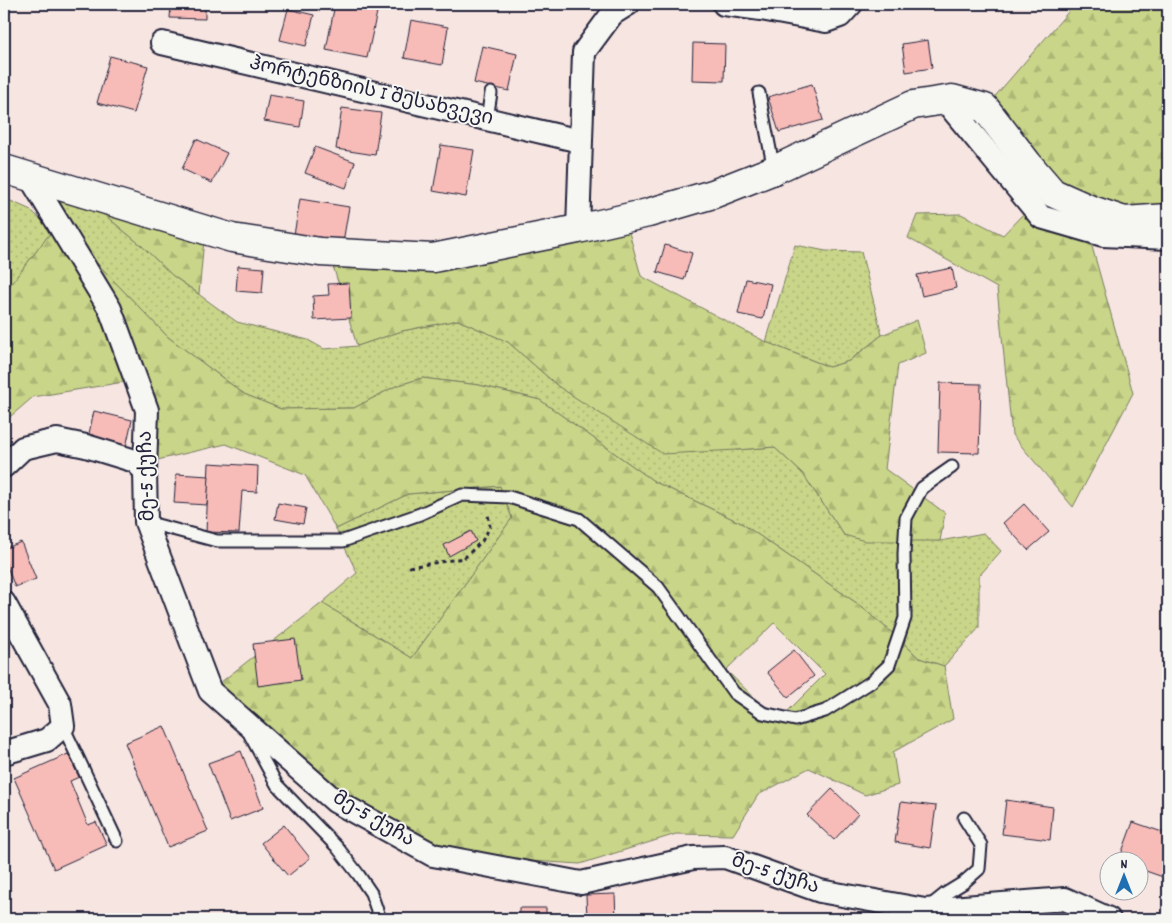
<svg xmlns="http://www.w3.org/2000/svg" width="1172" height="923" viewBox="0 0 1172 923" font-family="Dekko,'Noto Sans Georgian',sans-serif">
<defs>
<pattern id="grass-dots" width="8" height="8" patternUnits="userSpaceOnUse" patternTransform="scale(1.25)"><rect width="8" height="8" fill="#c9d588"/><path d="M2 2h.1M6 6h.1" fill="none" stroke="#acb776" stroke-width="1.8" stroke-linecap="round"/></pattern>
<pattern id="forest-firs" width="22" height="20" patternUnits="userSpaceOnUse" patternTransform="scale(1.25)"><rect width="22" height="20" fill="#c9d588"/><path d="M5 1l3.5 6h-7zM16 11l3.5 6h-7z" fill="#acb776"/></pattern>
</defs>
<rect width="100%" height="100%" fill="#f7e5e1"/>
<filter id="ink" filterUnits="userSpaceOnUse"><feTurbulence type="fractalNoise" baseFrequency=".02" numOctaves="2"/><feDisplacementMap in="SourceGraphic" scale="10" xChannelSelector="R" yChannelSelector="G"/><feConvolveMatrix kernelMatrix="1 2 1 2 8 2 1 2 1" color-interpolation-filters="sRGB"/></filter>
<g filter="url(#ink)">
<!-- grass -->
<g fill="url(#grass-dots)" stroke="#767c62">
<path d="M48 192 100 211 142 246 172 275 237 322 308 340 324 349 357 346 402 331 458 320 508 342 559 387 737 450 774 447 803 474 844 535 940 541 984 533 1001 551 979 576V628L944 666 919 658 897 637 858 604 741 523 655 482 540 400 479 385 422 378 396 386 354 408 281 409 244 394 168 337 86 252Z"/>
<path d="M4 198 31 210 52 231 4 293Z"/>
<path d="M795 245 826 251 861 252 882 335 849 361 829 367 766 342Z"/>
<path d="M500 486 512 518 412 658 322 603 357 573 336 529 408 494Z"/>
</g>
<!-- forest -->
<g fill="url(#forest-firs)" stroke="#767c62" fill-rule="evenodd">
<path d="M1075 4H1168V207L1122 210 1060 187 991 101Z"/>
<path d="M1041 195 1084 218 1133 393 1073 507 1012 435 997 288 908 238 917 215 961 214 1003 235Z"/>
<path d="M100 211 204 239 199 294 172 275 142 246Z"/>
<path d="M627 225 641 276 766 342 829 367 849 361 882 335 917 320 926 353 898 365 885 469 945 513 940 541H865L844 535 803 474 774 447 737 450 663 454 559 387 508 342 458 320 402 331 357 346 331 259Z"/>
<path d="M52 231 99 314 124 382 33 397 4 422V293Z"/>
<path d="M86 252 168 337 244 394 281 409 354 408 396 386 422 378 479 385 540 400 655 482 741 523 858 604 897 637 919 658 944 666 953 719 893 752 898 785 865 795 809 768 758 795 733 835 676 834 580 864 433 855 340 795 216 686 322 603 412 658 512 518 500 486 408 494 336 529 305 475 226 444 153 461 156 401 119 303ZM774 623 825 674 778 721 726 670Z"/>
</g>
<!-- building -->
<g fill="#f8bcb8" stroke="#22223b">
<path d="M171 4H205V19L170 18Z"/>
<path d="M335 4 377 12 367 58 326 50Z"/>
<path d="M288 9 314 15 306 46 280 40Z"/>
<path d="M411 20 448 27 442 65 404 58Z"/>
<path d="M928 40 932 68 906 72 902 44Z"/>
<path d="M693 43 725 44 724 81 692 80Z"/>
<path d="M482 46 517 54 509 91 474 83Z"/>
<path d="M110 56 148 66 134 113 97 103Z"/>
<path d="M812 84 823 120 779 132 768 97Z"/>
<path d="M269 95 304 101 300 127 264 121Z"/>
<path d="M342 108 381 113 375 155 336 149Z"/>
<path d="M196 139 227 153 212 183 182 169Z"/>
<path d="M441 145 474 150 466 197 433 191Z"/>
<path d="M315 147 355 162 346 188 305 173Z"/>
<path d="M300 199 349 207 342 248 293 241Z"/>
<path d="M665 245 692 253 684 280 657 272Z"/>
<path d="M238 266 264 268 262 293 236 291Z"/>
<path d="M952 268 956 288 922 296 917 275Z"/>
<path d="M746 279 771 284 763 319 738 314Z"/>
<path d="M349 283 351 318 314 320 313 296 329 295 328 284Z"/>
<path d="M940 383 981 384 979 453 938 452Z"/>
<path d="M94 411 132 420 126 447 88 438Z"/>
<path d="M209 463 258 466 257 492 242 491 239 533 206 532Z"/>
<path d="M176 474 209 476 207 505 174 503Z"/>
<path d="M278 503 306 508 303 524 275 519Z"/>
<path d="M1024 504 1049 532 1028 550 1003 523Z"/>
<path d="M471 531 476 541 449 556 444 545Z"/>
<path d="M21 542 36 579 15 587 4 559V549Z"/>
<path d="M295 639 301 680 258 686 253 644Z"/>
<path d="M794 650 814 676 788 697 767 672Z"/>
<path d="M164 726 208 831 168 847 125 743Z"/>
<path d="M241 751 263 808 230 821 208 763Z"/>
<path d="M68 754 79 777 70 781 88 825 96 822 107 845 54 869 14 778Z"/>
<path d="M832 789 858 814 834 840 807 815Z"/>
<path d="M1006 800 1053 807 1050 840 1002 834Z"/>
<path d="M901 802 936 806 930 848 895 842Z"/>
<path d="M1133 822 1168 834V862L1163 877 1140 869V860H1119Z"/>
<path d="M284 825 310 858 288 876 261 843Z"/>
<path d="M615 894 616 919H587L586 895Z"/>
<rect x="519" y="908" width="27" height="11"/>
</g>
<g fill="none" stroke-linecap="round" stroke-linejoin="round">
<!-- lane casing -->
<g stroke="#22223b" stroke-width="15">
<g id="lane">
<path d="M759 93 774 170"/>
<path d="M487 119 491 93"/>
<path d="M146 522 217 541H343L420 514 462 495 509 497 579 519 658 587 734 693 763 713 795 720 825 711 871 682 889 665 905 618 904 554 906 518 922 488 952 467"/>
<path d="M63 726 117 841"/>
<path d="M250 735 277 785 337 847 358 874 371 893 380 919"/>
<path d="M930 906 945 894 963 883 979 869 981 845 964 818"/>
</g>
</g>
<!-- street casing -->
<g stroke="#22223b" stroke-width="26">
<g id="street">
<path d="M724 4 761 9 826 21 840 16 851 4"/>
<path d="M162 43 580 141"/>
<path d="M952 99V109L1041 217 1103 235 1168 238"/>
<path d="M30 177 110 309 147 410 145 471 146 522 210 691 335 801 433 855 581 883 693 858 725 857 820 891 925 910 1065 899 1109 919"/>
<path d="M578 229 584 52 612 14 628 4"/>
<path d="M4 466 23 448 57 440 86 446 135 461 145 471"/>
<path d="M4 603 60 704 63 726 47 740 4 753"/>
</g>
</g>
<!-- secondary casing -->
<g stroke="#22223b" stroke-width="31">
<path id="secondary" d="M4 169 232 238 320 252 433 258 578 229 648 213 713 194 774 170 913 105 952 99 985 108 1028 164 1053 193 1089 209 1124 221 1168 218"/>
</g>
<!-- path -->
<path stroke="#22223b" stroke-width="3" stroke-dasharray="4 4" stroke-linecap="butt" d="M409 567 464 558 482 541 490 527 488 514 486 513"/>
<!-- lane -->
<use href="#lane" stroke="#f6f6f2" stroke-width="11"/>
<!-- street -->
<use href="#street" stroke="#f6f6f2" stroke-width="22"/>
<!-- secondary -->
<use href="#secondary" stroke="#f6f6f2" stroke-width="28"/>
</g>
</g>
<g text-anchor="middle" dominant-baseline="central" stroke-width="4" stroke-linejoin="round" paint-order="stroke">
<!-- street labels -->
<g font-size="20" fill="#22223b" stroke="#f6f6f2">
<text transform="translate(371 92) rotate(13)">ჰორტენზიის I შესახვევი</text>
<text transform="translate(148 476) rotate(-92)">მე-5 ქუჩა</text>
<text transform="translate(373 820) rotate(30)">მე-5 ქუჩა</text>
<text transform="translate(775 875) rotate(18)">მე-5 ქუჩა</text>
</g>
</g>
<!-- margin -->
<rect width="1172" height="923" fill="none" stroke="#f6f6f2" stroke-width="20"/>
<rect x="10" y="10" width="1152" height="903" fill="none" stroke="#22223b" stroke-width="2" filter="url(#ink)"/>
<!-- north arrow -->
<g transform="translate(1124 876)"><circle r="24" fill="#f6f6f2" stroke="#a1a1a9"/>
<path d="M0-4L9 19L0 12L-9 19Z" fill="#1f6fb2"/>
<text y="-8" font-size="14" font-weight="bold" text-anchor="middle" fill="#22223b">N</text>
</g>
</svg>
